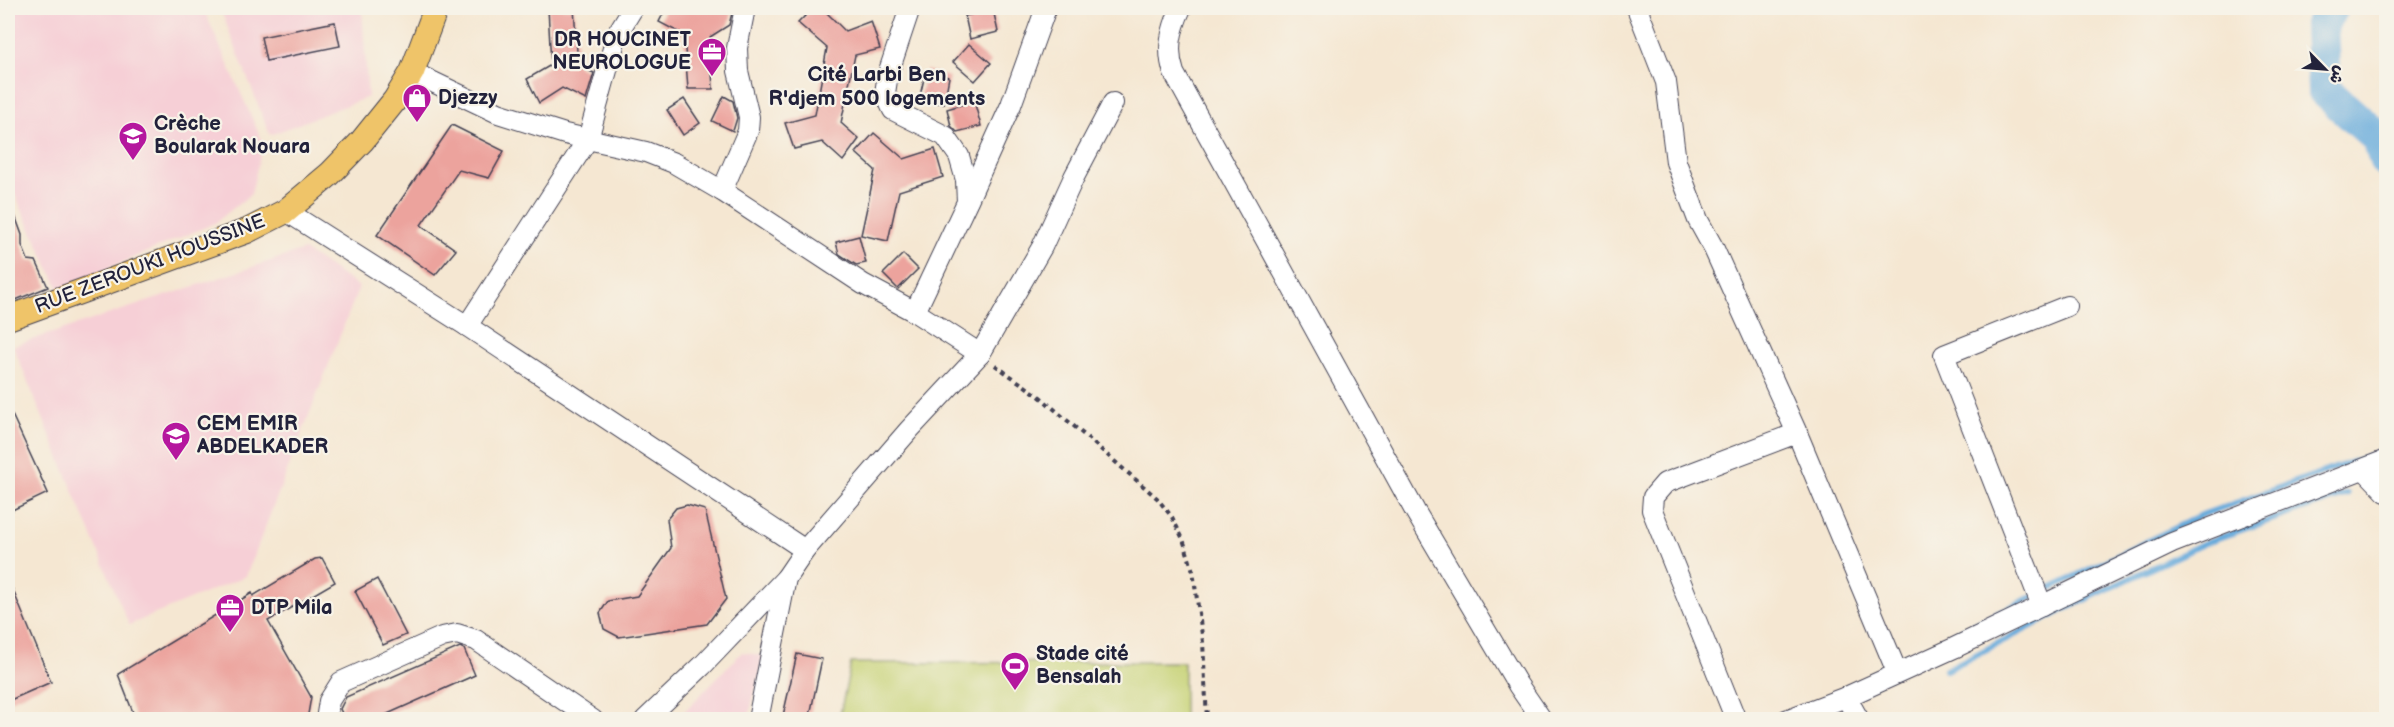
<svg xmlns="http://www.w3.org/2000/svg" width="2394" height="727" viewBox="0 0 2394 727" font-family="'Balsamiq Sans','Playpen Sans Arabic',sans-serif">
<rect width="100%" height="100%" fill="#f7f3e8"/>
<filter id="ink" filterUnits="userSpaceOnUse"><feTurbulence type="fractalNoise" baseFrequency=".0167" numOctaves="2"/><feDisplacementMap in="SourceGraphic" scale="12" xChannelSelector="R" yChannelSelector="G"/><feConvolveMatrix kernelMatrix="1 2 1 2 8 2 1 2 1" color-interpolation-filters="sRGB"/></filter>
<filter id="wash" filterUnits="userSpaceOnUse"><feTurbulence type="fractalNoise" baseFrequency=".008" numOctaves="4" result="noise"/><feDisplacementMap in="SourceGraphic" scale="24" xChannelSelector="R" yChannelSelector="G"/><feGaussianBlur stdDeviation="1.35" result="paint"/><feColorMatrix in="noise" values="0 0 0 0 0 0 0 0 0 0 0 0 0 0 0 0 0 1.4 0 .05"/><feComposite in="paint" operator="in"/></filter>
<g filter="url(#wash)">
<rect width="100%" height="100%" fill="#f5e7d2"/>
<!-- built -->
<g fill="#f6cfd6">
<path d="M8 8H203L263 143 251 194 215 223 59 289 8 180Z"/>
<path d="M220 8H362L368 97 270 135Z"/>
<path d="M304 250 359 287 246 576 129 625 13 346Z"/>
<path d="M742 652 764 656 748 719 676 720Z"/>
</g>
<!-- green -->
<path fill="#c6d274" stroke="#747a58" stroke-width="1.5" d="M1184 662V719H839L851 663Z"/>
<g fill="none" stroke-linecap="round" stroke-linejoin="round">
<!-- stream -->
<g stroke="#67abdc" stroke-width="6">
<path d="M1951 636 2204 514 2375 454 2386 446"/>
<path d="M1946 670 2065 609 2209 541 2347 494"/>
</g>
<!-- river -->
<path stroke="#67abdc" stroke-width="34" d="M2332 8 2321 25 2324 90 2378 138 2386 161"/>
</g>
<g id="blocks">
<!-- building -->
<g fill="#eca39d">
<path d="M548 8H574L578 66 594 73 586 100 562 88 539 103 527 79 551 65Z"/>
<path d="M666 8H691L699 11 704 8H728L732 13 729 25 710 37 713 89H688L684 35 659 22Z"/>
<path d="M813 8H822L845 31 871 21 880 49 855 55 841 123 859 139 843 161 822 142 794 149 785 123 815 115 827 48 798 23Z"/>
<path d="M993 9 998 32 970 39 965 16Z"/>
<path d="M335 22 340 46 266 61 261 37Z"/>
<path d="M969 44 991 63 975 81 953 62Z"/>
<path d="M926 70 949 77 944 104 919 100Z"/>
<path d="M724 96 733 101 737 118 733 131 712 121Z"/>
<path d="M684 99 700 123 683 135 667 110Z"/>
<path d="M974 101 981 126 957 132 951 126 947 109Z"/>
<path d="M452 125 504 151 489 178 459 170 421 225 456 250 435 275 377 235Z"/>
<path d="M874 133 904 159 935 149 943 177 899 191 888 241 861 235 875 170 856 153Z"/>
<path d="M8 199H9L22 235V245L28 260 36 261 48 287 8 303Z"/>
<path d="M859 236 866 263 856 265 839 254 836 242Z"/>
<path d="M903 254 918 269 898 289 883 274Z"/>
<path d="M8 406 48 493 8 512Z"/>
<path d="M687 505 705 510 726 599 707 624 619 637 604 629 600 613 608 601 637 596 671 548 667 519 676 508Z"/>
<path d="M322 558 335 582 268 621 311 697 307 720H136L118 674 252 593 253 596 315 559Z"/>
<path d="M8 578 51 682 8 701Z"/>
<path d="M377 579 406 635 383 645 355 591Z"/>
<path d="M460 647 464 649 475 675 374 720H345L340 709 346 697Z"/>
<path d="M797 654 822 659 809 720H782Z"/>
</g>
</g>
</g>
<g filter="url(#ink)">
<use href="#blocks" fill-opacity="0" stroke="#424052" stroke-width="1.5"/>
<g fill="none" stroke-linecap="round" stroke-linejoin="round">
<!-- minor casing -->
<g stroke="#424052" stroke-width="22">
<g id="minor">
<path d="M910 8 888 74 885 93 893 110 945 136 959 156 966 180 967 202 915 312"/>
<path d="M1181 8C1171 30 1166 49 1174 73L1415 511 1518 685 1542 720"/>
<path d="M1637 8 1666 82 1676 162 1698 220 1714 249 1797 433 1897 672"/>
<path d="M412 72 498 113 565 134 646 152 674 163 722 191 863 284 915 312 980 354"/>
<path d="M722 191 748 131 749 117 738 71 737 48 745 8"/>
<path d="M968 200 1011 105 1046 8"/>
<path d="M286 211 467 326 805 550"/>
<path d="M467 326 588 139 617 34 633 8"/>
<path d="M2365 470 2386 492"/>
<path d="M2042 606 1944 355 2067 306"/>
<path d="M1846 697 1859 720"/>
<path d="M326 720 329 701 341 682 442 637 457 634 476 640 593 720"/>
<path d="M645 720 702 666 786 578 805 550 909 430 980 354 1042 247 1074 177 1113 103"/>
<path d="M758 720 786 578"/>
<path d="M1736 720 1652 510 1653 497 1665 483 1797 433"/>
<path d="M1786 720 1846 697 1954 648 2172 543 2386 460"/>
</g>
</g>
<!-- major casing -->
<g stroke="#424052" stroke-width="26">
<path id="major" d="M8 318 247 231 286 211 330 174 362 141 395 100 412 72 436 8"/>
</g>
<!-- path -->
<path stroke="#424052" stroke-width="4" stroke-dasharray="4.5 4.5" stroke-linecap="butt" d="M995 365 1039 396 1157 498 1172 517 1183 539 1193 571 1203 642 1207 720"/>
<!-- minor -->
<use href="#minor" stroke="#fff" stroke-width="20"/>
<!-- major -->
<use href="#major" stroke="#efc469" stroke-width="24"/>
</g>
</g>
<!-- icons -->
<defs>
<g id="office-pin" transform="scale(1.5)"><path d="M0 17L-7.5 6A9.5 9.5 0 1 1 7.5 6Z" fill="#b5179e" stroke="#f7f3e8"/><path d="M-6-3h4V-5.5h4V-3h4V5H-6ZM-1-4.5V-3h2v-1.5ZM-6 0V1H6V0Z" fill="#fff"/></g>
<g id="shop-pin" transform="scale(1.5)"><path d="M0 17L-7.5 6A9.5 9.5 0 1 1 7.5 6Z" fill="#b5179e" stroke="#f7f3e8"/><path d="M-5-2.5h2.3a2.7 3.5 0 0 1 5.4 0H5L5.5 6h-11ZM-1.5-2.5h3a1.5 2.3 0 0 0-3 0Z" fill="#fff"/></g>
<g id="school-pin" transform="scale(1.5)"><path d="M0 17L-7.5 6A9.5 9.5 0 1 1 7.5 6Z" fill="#b5179e" stroke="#f7f3e8"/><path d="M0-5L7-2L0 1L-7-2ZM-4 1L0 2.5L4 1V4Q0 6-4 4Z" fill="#fff"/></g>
<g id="stadium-pin" transform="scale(1.5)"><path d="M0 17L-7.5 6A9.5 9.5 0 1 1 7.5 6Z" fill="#b5179e" stroke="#f7f3e8"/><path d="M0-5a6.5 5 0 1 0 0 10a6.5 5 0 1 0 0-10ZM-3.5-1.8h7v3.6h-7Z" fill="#fff"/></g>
</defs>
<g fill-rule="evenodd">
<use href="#office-pin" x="712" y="52"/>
<use href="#shop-pin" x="417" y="98"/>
<use href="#school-pin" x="133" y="136"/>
<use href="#school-pin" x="176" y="436"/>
<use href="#office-pin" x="230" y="608"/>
<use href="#stadium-pin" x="1015" y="666"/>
</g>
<g text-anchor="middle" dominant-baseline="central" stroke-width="4.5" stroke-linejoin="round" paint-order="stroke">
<!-- poi labels -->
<g font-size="20" font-weight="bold" fill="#22223b" stroke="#f7f3e8" text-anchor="start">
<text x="691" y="40" text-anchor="end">DR HOUCINET<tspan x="691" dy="23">NEUROLOGUE</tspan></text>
<text x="438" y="98">Djezzy</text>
<text x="154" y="124">Crèche<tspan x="154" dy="23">Boularak Nouara</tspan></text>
<text x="197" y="424">CEM EMIR<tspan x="197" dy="23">ABDELKADER</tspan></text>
<text x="251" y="608">DTP Mila</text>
<text x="1036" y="654">Stade cité<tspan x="1036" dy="23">Bensalah</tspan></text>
</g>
<!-- street labels -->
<g font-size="20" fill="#22223b" stroke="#f7f3e8">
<text transform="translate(150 264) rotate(-21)">RUE ZEROUKI HOUSSINE</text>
</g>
<!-- neighbourhood labels -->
<g font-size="21" font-weight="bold" fill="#22223b" stroke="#f7f3e8">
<text x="877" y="74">Cité Larbi Ben<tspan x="877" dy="24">R'djem 500 logements</tspan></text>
</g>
</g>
<!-- margin -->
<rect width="2394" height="727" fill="none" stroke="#f7f3e8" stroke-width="30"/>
<!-- north arrow -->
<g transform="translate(2325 69) rotate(115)" stroke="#f7f3e8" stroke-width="4.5" paint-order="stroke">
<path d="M0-4.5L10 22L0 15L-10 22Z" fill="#22223b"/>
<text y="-9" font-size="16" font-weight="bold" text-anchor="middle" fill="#22223b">ش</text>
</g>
</svg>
